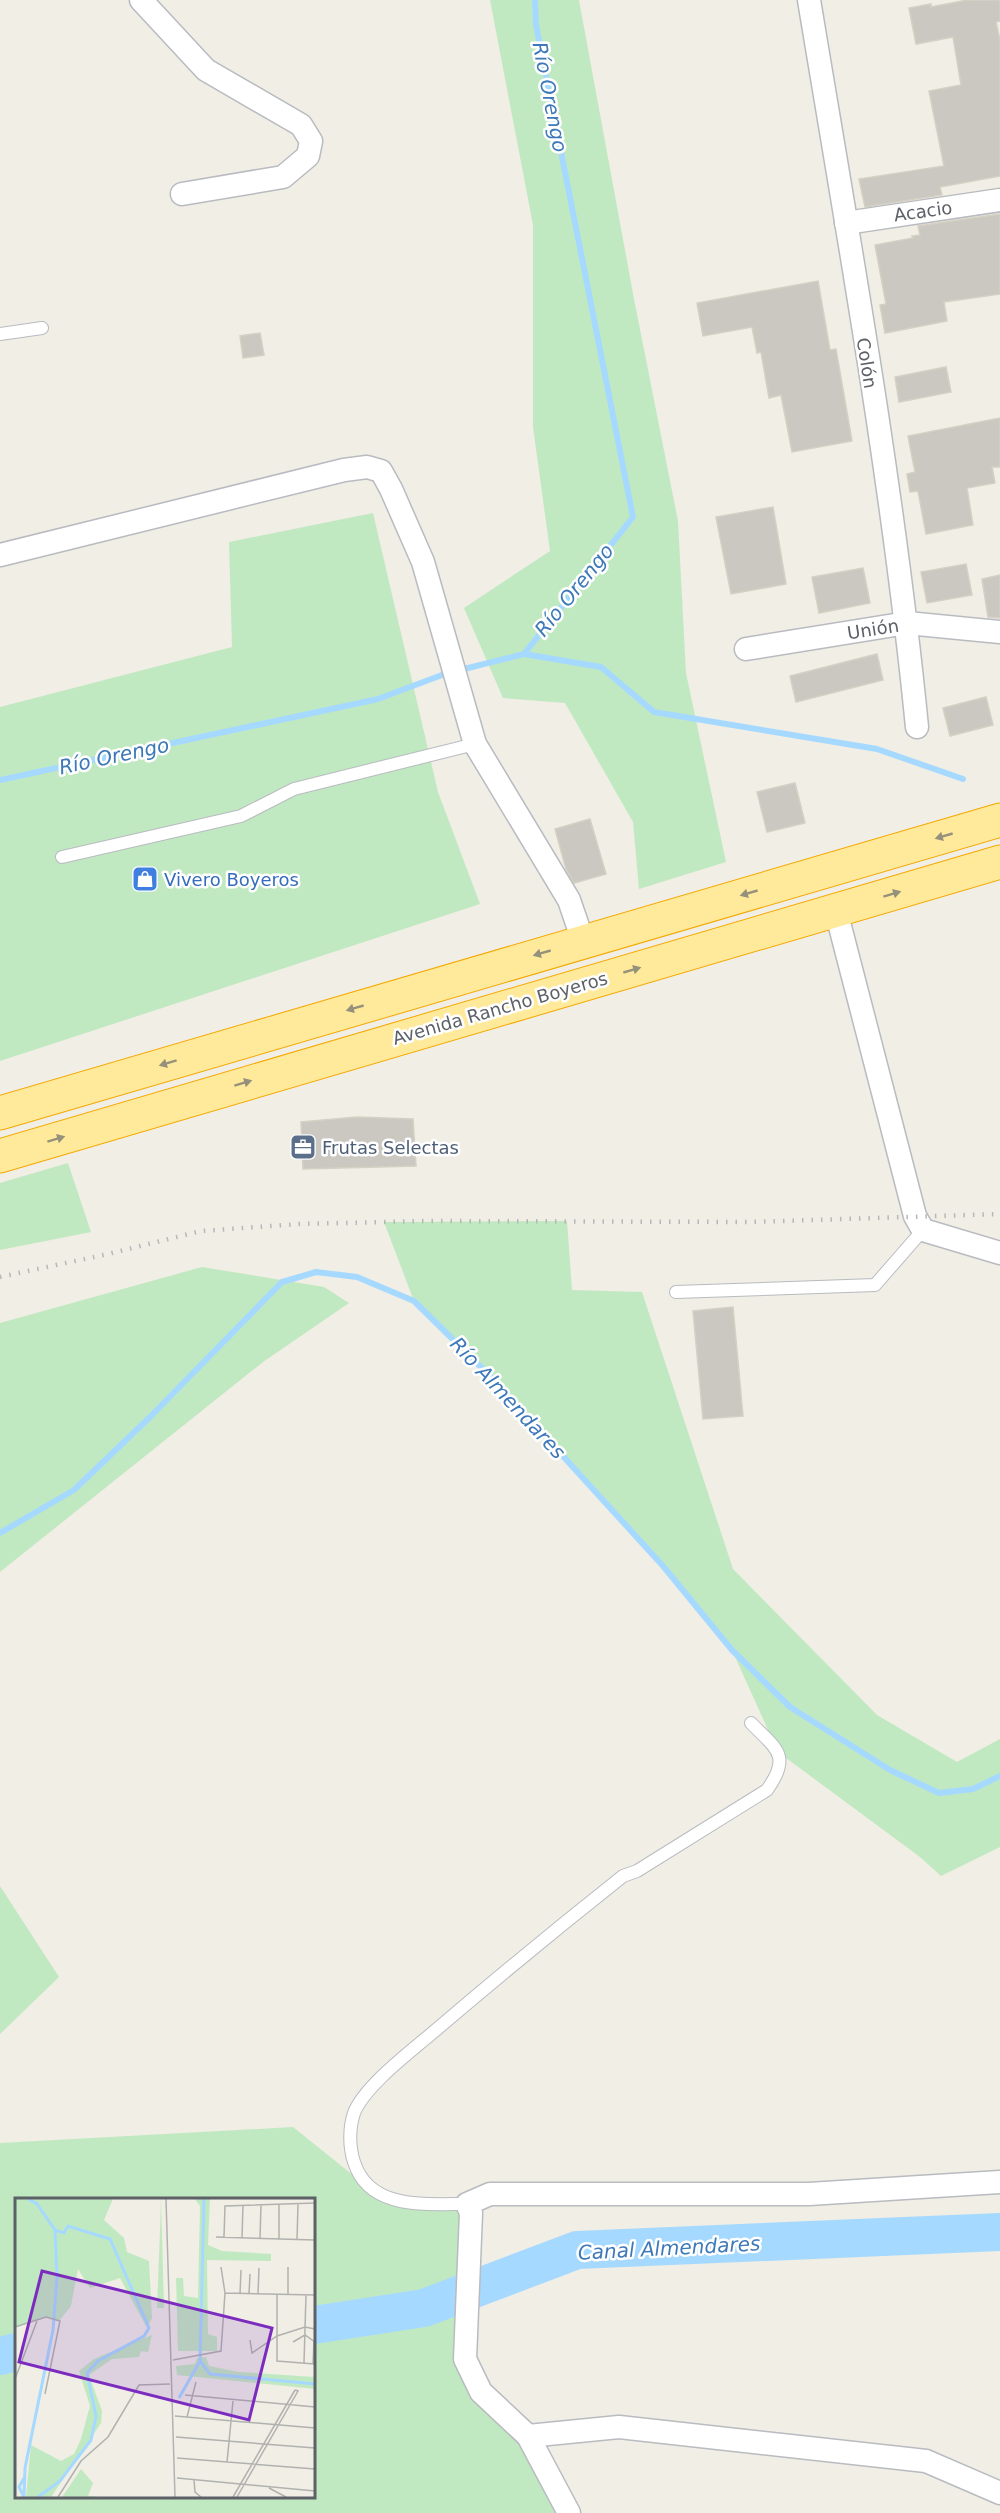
<svg xmlns="http://www.w3.org/2000/svg" width="1000" height="2513" viewBox="0 0 1000 2513" font-family="'DejaVu Sans',sans-serif">
<rect width="100%" height="100%" fill="#f0eee5"/>
<!-- green -->
<g fill="#c1e9c1" fill-rule="evenodd">
<path d="M490 0H579L634 299 678 521 686 673 726 862 639 889 633 822 565 703 503 698 464 608 550 551 533 427V225Z"/>
<path d="M373 513 438 792 480 904 0 1061V707L232 647 229 542Z"/>
<path d="M68 1163 91 1232 0 1250V1183Z"/>
<path d="M567 1221 572 1290 642 1292 733 1569 877 1715 957 1762 1000 1739V1847L941 1876 920 1857 778 1752 732 1650 663 1566 490 1376 414 1301 384 1222Z"/>
<path d="M202 1267 324 1287 349 1303 263 1362 0 1572V1323Z"/>
<path d="M0 1886 59 1977 0 2034Z"/>
<path d="M293 2127 374 2192 471 2213 465 2359 569 2513H0V2143ZM16 2200H314V2496H16Z"/>
</g>
<g fill="none" stroke-linecap="round" stroke-linejoin="round">
<!-- stream -->
<g stroke="#a6d9ff" stroke-width="6">
<path d="M524 654 601 667 654 712 877 749 963 779"/>
<path d="M460 670 524 654 633 517 536 25 535 0"/>
<path d="M0 780 378 699 450 672"/>
<path d="M0 1533 74 1490 151 1416 282 1282 316 1272 357 1277 414 1301 490 1376 663 1566 732 1650 790 1707 890 1770 939 1793 973 1789 1000 1776"/>
</g>
<!-- river -->
<g stroke="#a6d9ff" stroke-width="38">
<path d="M314 2325 424 2308 577 2250 1000 2232"/>
<path d="M0 2356 16 2352"/>
</g>
</g>
<!-- building -->
<g fill="#cbc8c2" stroke="#d5d0c3" stroke-width="1.5">
<path d="M967 0H1000V21L996 22 1000 40V176L940 187 942 195 865 207 859 179 944 166 929 91 961 85 953 37 916 44 909 8 931 4V7Z"/>
<path d="M1000 214V294L944 302 947 321 885 333 880 305 886 304 875 245 913 238 912 236 920 235 918 226Z"/>
<path d="M818 281 830 350 836 349 852 441 792 452 781 395 769 398 761 352 757 353 752 327 703 336 697 303Z"/>
<path d="M260 333 264 355 243 358 240 336Z"/>
<path d="M946 367 951 392 899 402 895 377Z"/>
<path d="M1000 418V467H992L995 483 967 488 973 525 926 534 918 491 910 492 907 474 915 472 908 436Z"/>
<path d="M773 507 786 584 731 594 716 517Z"/>
<path d="M966 564 972 595 927 603 921 572Z"/>
<path d="M863 568 870 603 819 613 812 577Z"/>
<path d="M1000 575V618L988 617 982 579Z"/>
<path d="M877 654 883 680 796 702 790 676Z"/>
<path d="M986 697 993 725 950 736 943 708Z"/>
<path d="M795 783 805 823 767 832 757 792Z"/>
<path d="M590 819 606 874 574 883 566 869 555 829Z"/>
<path d="M357 1117 413 1119 416 1166 303 1169 301 1122Z"/>
<path d="M733 1307 743 1416 703 1419 693 1311Z"/>
</g>
<g fill="none" stroke-linecap="round" stroke-linejoin="round">
<!-- service casing -->
<g stroke="#b8bbc0" stroke-width="14">
<g id="service">
<path d="M0 334 42 328"/>
<path d="M62 857 241 816 294 789 475 744"/>
<path d="M676 1292 875 1285 923 1230"/>
<path d="M467 2204C425 2204 369 2210 354 2162 349 2147 349 2128 354 2113 365 2085 414 2049 437 2029 498 1977 560 1926 623 1876L637 1871 767 1790C792 1755 776 1749 751 1723"/>
</g>
</g>
<!-- minor casing -->
<g stroke="#b8bbc0" stroke-width="25">
<g id="minor">
<path d="M141 0 206 70 301 125 311 141 308 156 283 177 182 194"/>
<path d="M809 0C849 241 893 484 917 727"/>
<path d="M846 223 1000 200"/>
<path d="M0 555 344 470 367 467 381 471 391 489 423 562 475 744 569 900 583 941"/>
<path d="M746 649 907 623 1000 632"/>
<path d="M836 911 915 1216 923 1230 1000 1253"/>
<path d="M528 2436 619 2427 926 2461 1000 2493"/>
<path d="M569 2513 528 2436 481 2392 465 2359 471 2213 467 2204 490 2194H809L1000 2182"/>
</g>
</g>
<!-- trunk casing -->
<g stroke="#f5a800" stroke-width="35">
<g id="trunk">
<path d="M0 1113 1000 820"/>
<path d="M0 1156 1000 862"/>
</g>
</g>
<!-- service -->
<use href="#service" stroke="#fff" stroke-width="12"/>
<!-- minor -->
<use href="#minor" stroke="#fff" stroke-width="22"/>
<!-- trunk -->
<use href="#trunk" stroke="#ffea9c" stroke-width="33"/>
<!-- rail -->
<path stroke="#b6b7b8" stroke-width="4.5" stroke-dasharray="1.5 8" stroke-linecap="butt" d="M0 1277 108 1254 201 1231 300 1224 428 1221 750 1222 1000 1214"/>
</g>
<!-- one-way arrows -->
<defs><path id="oneway-solid" d="M-6-.8H1V-3.2L6.5 0L1 3.2V.8H-6Z" transform="scale(1.5)"/></defs>
<g fill="#96917a">
<use href="#oneway-solid" transform="translate(944 836) rotate(164)"/>
<use href="#oneway-solid" transform="translate(749 893) rotate(164)"/>
<use href="#oneway-solid" transform="translate(892 894) rotate(-17)"/>
<use href="#oneway-solid" transform="translate(542 953) rotate(164)"/>
<use href="#oneway-solid" transform="translate(632 970) rotate(-16)"/>
<use href="#oneway-solid" transform="translate(355 1008) rotate(164)"/>
<use href="#oneway-solid" transform="translate(168 1063) rotate(163)"/>
<use href="#oneway-solid" transform="translate(243 1083) rotate(-17)"/>
<use href="#oneway-solid" transform="translate(56 1139) rotate(-17)"/>
</g>
<!-- icons -->
<defs>
<g id="shop-square" transform="scale(1.35)"><rect x="-9" y="-9" width="18" height="18" rx="4" fill="#3f7fe0" stroke="#fff"/><path d="M-5-2.5h2.3a2.7 3.5 0 0 1 5.4 0H5L5.5 6h-11ZM-1.5-2.5h3a1.5 2.3 0 0 0-3 0Z" fill="#fff"/></g>
<g id="office-square" transform="scale(1.35)"><rect x="-9" y="-9" width="18" height="18" rx="4" fill="#5c6f8a" stroke="#fff"/><path d="M-6-3h4V-5.5h4V-3h4V5H-6ZM-1-4.5V-3h2v-1.5ZM-6 0V1H6V0Z" fill="#fff"/></g>
</defs>
<g fill-rule="evenodd">
<use href="#shop-square" x="145" y="879"/>
<use href="#office-square" x="303" y="1147"/>
</g>
<g text-anchor="middle" dominant-baseline="central" stroke-width="5" stroke-linejoin="round" paint-order="stroke">
<!-- street labels -->
<g font-size="18" fill="#5d6167" stroke="#fff">
<text transform="translate(923 211) rotate(-8)">Acacio</text>
<text transform="translate(867 363) rotate(81)">Colón</text>
<text transform="translate(873 629) rotate(-9)">Unión</text>
<text transform="translate(500 1008) rotate(-16)">Avenida Rancho Boyeros</text>
</g>
<!-- shop labels -->
<g font-size="18" fill="#366cbe" stroke="#fff" text-anchor="start">
<text x="164" y="879">Vivero Boyeros</text>
</g>
<!-- service labels -->
<g font-size="18" fill="#4e5e75" stroke="#fff" text-anchor="start">
<text x="322" y="1147">Frutas Selectas</text>
</g>
<!-- water labels -->
<g font-size="20" font-style="italic" fill="#3d78b8" stroke="#fff">
<text transform="translate(550 97) rotate(79)">Río Orengo</text>
<text transform="translate(574 590) rotate(-51)">Río Orengo</text>
<text transform="translate(114 756) rotate(-12)">Río Orengo</text>
<text transform="translate(508 1398) rotate(47)">Río Almendares</text>
<text transform="translate(669 2248) rotate(-3)">Canal Almendares</text>
</g>
</g>
<!-- overview -->
<g transform="translate(15 2198)">
<rect width="300" height="300" fill="#f0eee5"/>
<path d="M0 1H98L89 22 109 40 112 54 134 63 137 120 132 130 105 80 75 90 63 71 56 108 44 123 31 119 0 129ZM146 1 149 110H142L145 33ZM180 1H195L193 47 207 53 256 56V63L192 62 193 136 202 139V153H163L161 80H168L169 98 183 100 185 8ZM137 137 133 154 126 153 124 159 97 161 74 177 87 213 86 225 36 299H11L16 247 46 263 59 256 66 241 75 208 64 173 79 161ZM191 159 194 168 224 174 300 179V191L162 177 161 168 180 166 182 160ZM66 271 78 285 73 298 86 299H47Z" fill="#c1e9c1"/>
<path fill="none" stroke="#a6d9ff" stroke-width="3" d="M189 1 185 163 195 176 300 186M164 200 185 163M9 299 4 289 9 280M9 299 10 270 38 132 42 79 40 32 22 6 13 1M23 299 45 283 76 242 81 218 72 175 83 163 129 138 134 130 95 41 53 28 49 35 40 32"/>
<path fill="none" stroke="#b1b2af" stroke-width="1.5" d="M151 1 160 299M201 39 300 42M209 39 210 8 300 5M227 40 228 7M245 40 246 7M264 41V6M282 42 283 6M273 69V97M210 95 300 97M225 96 226 72M234 96 235 76M243 96 244 70M262 96V163L300 166M0 129 31 119 45 123 30 196M235 142 237 155 262 138 290 129 300 131M278 144 290 137 300 144M158 162 206 153 210 95 206 69M289 165 291 97M298 166 299 143M0 181 22 123M170 197 300 209M160 218 300 230M172 219 181 184M161 239 300 250M162 260 300 271M212 264 218 203M162 280 300 293M179 282 180 294 186 299M254 290 271 299M43 299 66 263 93 239 124 187 155 186M218 299 280 192M222 299 283 193 280 192"/>
<path fill="#7b2cbf" fill-opacity="0.15" stroke="#7b2cbf" stroke-width="3" d="M27 73 257 130 234 222 4 164Z"/>
<rect width="300" height="300" fill="none" stroke="#5d6167" stroke-width="3"/>
</g>
</svg>
